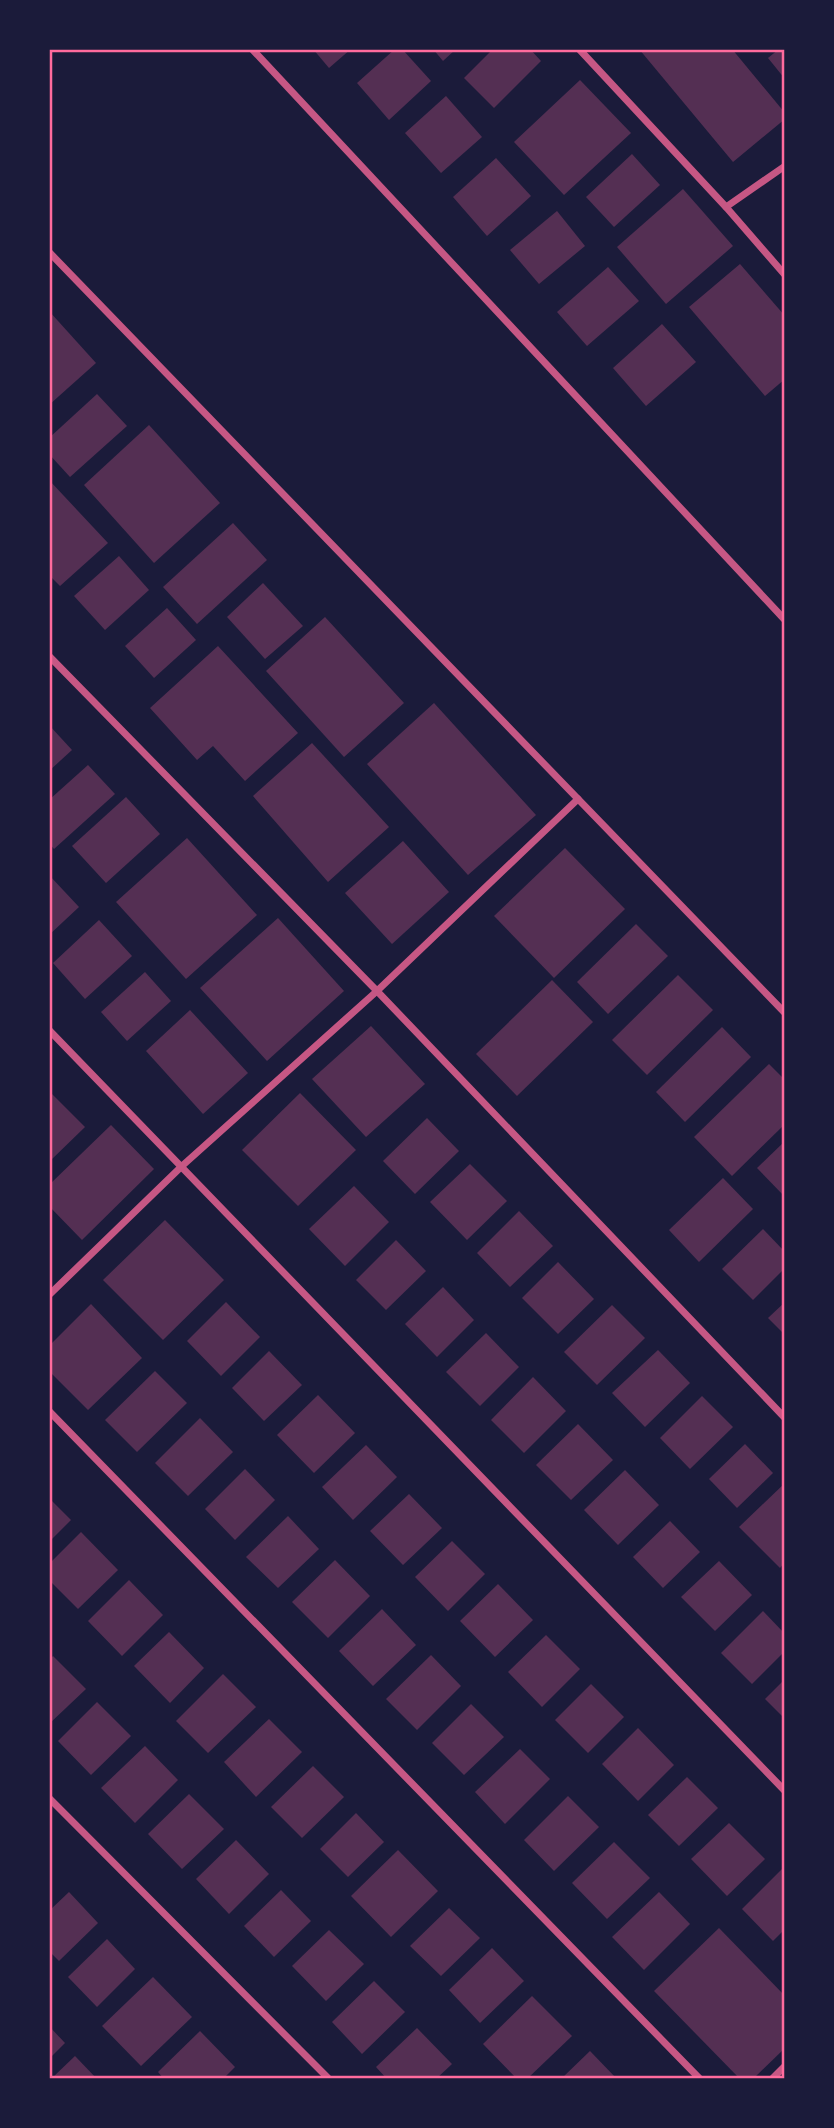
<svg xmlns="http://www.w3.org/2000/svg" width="834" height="2128" viewBox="0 0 834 2128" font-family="Arial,sans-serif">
<rect width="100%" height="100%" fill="#1b1b3a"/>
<!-- building -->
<g fill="#542f53">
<path d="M313 49H351L329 68Z"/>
<path d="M395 49H402L431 81 389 120 357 83Z"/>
<path d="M433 49H456L443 61Z"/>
<path d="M493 49H530L541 61 494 108 464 78Z"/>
<path d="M639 49H732L785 113V119L733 162Z"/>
<path d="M779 49H785V79L768 58Z"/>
<path d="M580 80 631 133 564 195 514 142Z"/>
<path d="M446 96 482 137 441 173 405 133Z"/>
<path d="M632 154 660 185 614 227 586 197Z"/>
<path d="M496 158 531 196 487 236 453 197Z"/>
<path d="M683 189 733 246 666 304 617 247Z"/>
<path d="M557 211 585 246 539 284 510 250Z"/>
<path d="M740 264 785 316V379L765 396 689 307Z"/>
<path d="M608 267 639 301 587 346 557 312Z"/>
<path d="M49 311 96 363 49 405Z"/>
<path d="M662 324 696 362 646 406 613 368Z"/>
<path d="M97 394 127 426 70 477 49 454V438Z"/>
<path d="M149 425 220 503 154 563 84 485Z"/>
<path d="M49 480 108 543 60 586 49 575Z"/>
<path d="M233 523 267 560 197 624 163 587Z"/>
<path d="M119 556 149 590 105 630 74 596Z"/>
<path d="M263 583 303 626 265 659 227 617Z"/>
<path d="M167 608 196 640 154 678 125 646Z"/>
<path d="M325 617 404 703 344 757 266 671Z"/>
<path d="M218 646 298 733 245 781 213 746 197 760 150 708Z"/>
<path d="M434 703 536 815 468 875 367 764Z"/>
<path d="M49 725 72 750 49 771Z"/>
<path d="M312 743 389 827 328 882 253 796Z"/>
<path d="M88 765 115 794 54 849 49 843V800Z"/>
<path d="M126 797 160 834 106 883 72 846Z"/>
<path d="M187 838 257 915 186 979 116 902Z"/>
<path d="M403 841 449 892 392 944 345 893Z"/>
<path d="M565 848 625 909 554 978 494 916Z"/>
<path d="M49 875 79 907 49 935Z"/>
<path d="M278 918 344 991 267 1061 200 988Z"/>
<path d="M99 920 132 956 85 999 53 963Z"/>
<path d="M636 924 668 956 608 1014 577 982Z"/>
<path d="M145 972 171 1001 127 1041 101 1012Z"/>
<path d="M678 975 713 1010 647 1075 612 1040Z"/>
<path d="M552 980 593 1022 517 1096 476 1054Z"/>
<path d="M190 1010 248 1073 203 1114 146 1051Z"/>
<path d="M371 1026 425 1084 366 1137 312 1079Z"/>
<path d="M722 1027 751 1057 685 1122 656 1092Z"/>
<path d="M769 1064 785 1080V1124L732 1176 694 1137Z"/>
<path d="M51 1093 85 1127 49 1162V1095Z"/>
<path d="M300 1093 356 1150 298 1206 242 1150Z"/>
<path d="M427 1118 459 1151 415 1194 383 1161Z"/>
<path d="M111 1125 154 1169 82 1240 49 1206V1185Z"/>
<path d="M785 1141V1197L757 1168Z"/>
<path d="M470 1164 507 1201 467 1240 430 1202Z"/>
<path d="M723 1178 753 1209 699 1262 669 1230Z"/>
<path d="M354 1186 389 1222 345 1266 309 1229Z"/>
<path d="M519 1211 553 1246 510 1287 477 1253Z"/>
<path d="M165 1220 224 1280 163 1340 103 1280Z"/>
<path d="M763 1229 785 1252V1268L753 1300 722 1269Z"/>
<path d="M396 1240 426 1271 386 1310 356 1280Z"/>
<path d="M558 1262 594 1299 558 1334 522 1298Z"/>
<path d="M443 1287 474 1320 437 1357 405 1324Z"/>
<path d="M226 1302 260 1337 221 1376 187 1341Z"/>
<path d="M785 1302V1335L768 1318Z"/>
<path d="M91 1304 142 1358 88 1410 49 1371V1346Z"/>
<path d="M612 1305 645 1338 597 1385 564 1352Z"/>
<path d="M486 1333 519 1367 480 1406 446 1372Z"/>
<path d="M658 1350 690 1383 645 1427 612 1393Z"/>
<path d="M269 1351 302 1385 264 1421 232 1388Z"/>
<path d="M155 1371 187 1403 137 1452 105 1420Z"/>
<path d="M533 1377 566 1411 524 1453 491 1420Z"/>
<path d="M318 1395 355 1433 314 1473 277 1435Z"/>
<path d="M702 1396 733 1427 690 1469 660 1438Z"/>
<path d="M200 1418 233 1452 188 1496 155 1463Z"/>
<path d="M578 1424 613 1460 571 1500 536 1465Z"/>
<path d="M745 1444 773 1473 737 1508 709 1479Z"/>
<path d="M366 1445 397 1477 353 1520 322 1487Z"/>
<path d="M245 1469 275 1500 235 1540 205 1509Z"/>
<path d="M625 1470 659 1505 618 1545 584 1510Z"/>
<path d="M785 1483V1562L780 1568 739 1527Z"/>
<path d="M409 1494 442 1528 403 1565 370 1531Z"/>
<path d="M49 1498 71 1520 49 1542Z"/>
<path d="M288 1516 319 1549 278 1588 246 1557Z"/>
<path d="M670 1521 700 1552 663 1588 633 1557Z"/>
<path d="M81 1532 118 1570 78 1609 49 1580V1564Z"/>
<path d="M452 1541 485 1574 448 1611 415 1577Z"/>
<path d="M335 1560 370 1596 328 1638 292 1602Z"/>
<path d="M719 1561 752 1595 715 1631 681 1597Z"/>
<path d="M129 1580 163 1615 122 1656 88 1621Z"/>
<path d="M498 1584 533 1620 495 1657 460 1621Z"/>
<path d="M382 1609 416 1645 373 1686 339 1651Z"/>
<path d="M763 1611 785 1634V1651L752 1684 721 1653Z"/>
<path d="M169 1632 204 1668 170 1703 134 1666Z"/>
<path d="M546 1635 580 1669 542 1707 508 1672Z"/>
<path d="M431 1655 461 1686 417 1730 386 1699Z"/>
<path d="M53 1656 86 1689 49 1724V1661Z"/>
<path d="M223 1674 256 1707 208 1753 176 1721Z"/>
<path d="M785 1679V1719L765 1699Z"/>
<path d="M591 1684 624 1717 588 1753 555 1720Z"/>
<path d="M97 1702 131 1736 91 1775 58 1741Z"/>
<path d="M471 1704 504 1737 464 1775 432 1743Z"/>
<path d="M269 1719 302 1752 256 1797 224 1762Z"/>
<path d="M638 1728 674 1765 638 1801 602 1764Z"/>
<path d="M145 1746 178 1780 135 1823 101 1788Z"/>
<path d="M520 1749 550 1779 505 1824 475 1792Z"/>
<path d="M313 1766 344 1797 302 1838 271 1807Z"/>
<path d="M687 1777 718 1808 679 1846 648 1815Z"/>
<path d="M189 1794 224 1829 182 1869 148 1834Z"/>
<path d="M568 1796 599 1827 554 1871 524 1840Z"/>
<path d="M356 1813 384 1842 348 1877 320 1849Z"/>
<path d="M729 1823 765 1859 727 1896 691 1859Z"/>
<path d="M236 1840 269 1874 229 1914 196 1879Z"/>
<path d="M614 1842 650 1878 607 1919 572 1883Z"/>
<path d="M398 1850 438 1891 391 1937 351 1896Z"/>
<path d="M782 1869 785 1873V1929L773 1941 742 1909Z"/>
<path d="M281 1890 311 1921 274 1957 244 1926Z"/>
<path d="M69 1892 98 1923 59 1961 49 1951V1911Z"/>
<path d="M659 1892 690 1924 644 1970 612 1937Z"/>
<path d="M449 1908 480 1938 441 1976 410 1946Z"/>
<path d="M719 1928 785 1996V2048L753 2079H740L654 1991Z"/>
<path d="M329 1930 364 1964 326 2001 292 1966Z"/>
<path d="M107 1939 135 1969 97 2007 68 1977Z"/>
<path d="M492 1948 524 1981 480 2023 449 1990Z"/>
<path d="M153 1977 192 2017 141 2066 102 2026Z"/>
<path d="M374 1981 405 2012 362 2054 332 2022Z"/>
<path d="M532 1996 572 2036 527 2079H517L483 2044Z"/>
<path d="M49 2026 65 2043 49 2059Z"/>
<path d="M417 2028 452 2064 436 2079H387L376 2067Z"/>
<path d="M200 2031 235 2067 223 2079H164L158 2072Z"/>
<path d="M590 2051 616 2078 561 2079Z"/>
<path d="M75 2056 97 2079H51Z"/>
</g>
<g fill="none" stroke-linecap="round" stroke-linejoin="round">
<!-- minor -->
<g stroke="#c65784" stroke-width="7">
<path d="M252 49 785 620"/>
<path d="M579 49 726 207 785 275"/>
<path d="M726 207 785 166"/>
<path d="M49 252 785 1013"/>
<path d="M49 656 377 991 785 1418"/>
<path d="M49 1030 785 1791"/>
<path d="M49 1295 182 1166 377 991 578 799"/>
<path d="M49 1411 700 2079"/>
<path d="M49 1798 329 2079"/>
<path d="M772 2079 785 2066"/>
</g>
</g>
<!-- border -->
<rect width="834" height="2128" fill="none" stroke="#1b1b3a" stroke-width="102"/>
<rect x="51" y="51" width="732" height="2026" fill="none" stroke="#ff6b9d" stroke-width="2.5"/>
</svg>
